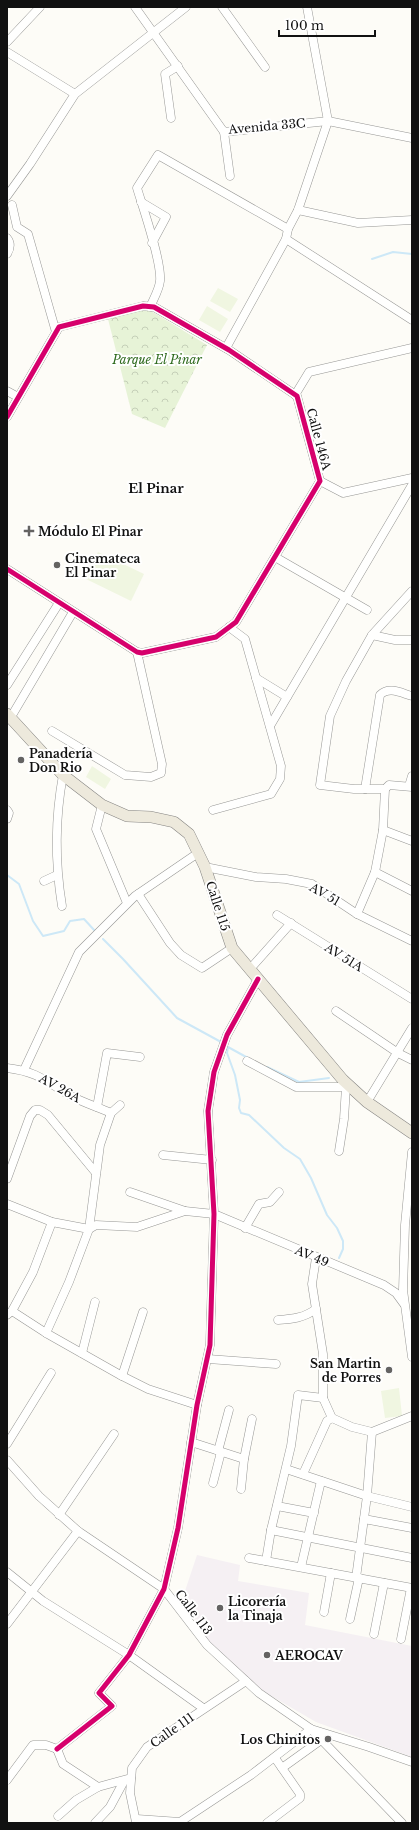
<svg xmlns="http://www.w3.org/2000/svg" width="419" height="1830" viewBox="0 0 419 1830" font-family="'Libre Baskerville',serif">
<defs>
<pattern id="park-crowns" width="20" height="18" patternUnits="userSpaceOnUse"><rect width="20" height="18" fill="#e7f3d7"/><path d="M2 6a3 3 0 1 1 6 0M12 15a3 3 0 1 1 6 0" fill="none" stroke="#c5cfb8"/></pattern>
</defs>
<rect width="100%" height="100%" fill="#fdfcf7"/>
<!-- industrial -->
<path fill="#f5f0f3" d="M197 1555 240 1565 238 1581 309 1593 305 1625 412 1646V1757L316 1722 261 1690 211 1644 182 1600Z"/>
<!-- park -->
<path fill="url(#park-crowns)" d="M143 310 151 311 207 345 165 428 132 414 108 319Z"/>
<!-- pitch -->
<g fill="#f0f6e1">
<path d="M218 288 238 299 230 312 210 301Z"/>
<path d="M207 306 228 319 220 332 199 320Z"/>
<path d="M98 552 144 574 131 601 86 579Z"/>
<path d="M92 766 111 779 105 789 86 777Z"/>
<path d="M399 1388 402 1416 385 1418 381 1391Z"/>
</g>
<g fill="none" stroke-linecap="round" stroke-linejoin="round">
<!-- stream -->
<g stroke="#cde8f7" stroke-width="2">
<path d="M372 259 393 252 412 254"/>
<path d="M7 875 19 884 33 921 43 936 64 931 70 921 84 919 95 931"/>
<path d="M103 939 123 959 177 1018 221 1042"/>
<path d="M248 1058 228 1047 227 1053 235 1075 240 1100 239 1108 241 1113 249 1115 284 1148 300 1159 311 1178 327 1215 337 1228 343 1241V1249L339 1258"/>
<path d="M267 1067 299 1082 329 1078"/>
</g>
<!-- minor casing -->
<g stroke="#979795" stroke-width="9">
<g id="minor">
<path d="M135 7 224 132 328 121 412 138"/>
<path d="M222 7 265 67"/>
<path d="M7 42 40 7"/>
<path d="M7 52 75 94"/>
<path d="M171 118 165 74 178 66"/>
<path d="M224 132 230 176"/>
<path d="M7 196 30 164 75 94 186 7"/>
<path d="M141 202 166 217 152 243"/>
<path d="M12 205 17 227 28 234 56 332"/>
<path d="M298 210 358 223 412 220"/>
<path d="M7 238C11 243 10 249 7 254"/>
<path d="M286 239 412 320"/>
<path d="M150 307C154 298 159 290 160 281 162 262 143 208 137 188L158 155 288 229"/>
<path d="M226 348 286 239 288 229 298 210 328 121 307 7"/>
<path d="M7 391 18 397"/>
<path d="M295 395 309 372 412 348"/>
<path d="M7 417 59 327 143 306 154 307 229 350 297 396 320 481 236 622 216 637 142 653 137 652 7 569"/>
<path d="M320 481 343 493 412 478"/>
<path d="M275 557 367 610"/>
<path d="M412 591 372 635 346 681 330 716 320 785 354 789H385L389 785 412 787"/>
<path d="M372 635 395 640H412"/>
<path d="M256 678 287 697"/>
<path d="M7 685 59 603"/>
<path d="M11 717 73 612"/>
<path d="M270 726 412 485"/>
<path d="M52 731 125 775 151 777 161 773 162 764 137 652"/>
<path d="M409 786 412 776"/>
<path d="M365 789 380 695C389 686 401 693 412 696"/>
<path d="M102 805 96 829 127 903"/>
<path d="M7 810 9 813 7 819"/>
<path d="M213 810 271 794 280 779 281 766 245 639 229 627"/>
<path d="M383 830 412 841"/>
<path d="M205 867 256 877 286 879 312 884 357 914 412 941"/>
<path d="M375 872 412 891"/>
<path d="M44 881 57 875"/>
<path d="M138 894 170 943 181 955 202 968 232 948"/>
<path d="M62 906C55 863 55 818 63 775"/>
<path d="M357 914 375 872 383 830 385 789"/>
<path d="M277 915 412 999"/>
<path d="M250 969 291 923"/>
<path d="M336 1011 398 1053 412 1060"/>
<path d="M247 1061 296 1087H351"/>
<path d="M7 1068C39 1072 45 1081 71 1096 84 1103 98 1107 111 1113"/>
<path d="M24 1070 79 952 135 896 198 853"/>
<path d="M367 1102 412 1028"/>
<path d="M97 1107 107 1053 140 1057"/>
<path d="M339 1151 344 1119 346 1087"/>
<path d="M412 1152 405 1225 403 1290 412 1357"/>
<path d="M163 1155 212 1160"/>
<path d="M7 1179 30 1116 35 1110H40L48 1115 96 1173"/>
<path d="M130 1192 185 1211"/>
<path d="M7 1204 52 1222 89 1229 96 1225 137 1227 185 1211 214 1214 384 1285 396 1293 404 1304"/>
<path d="M245 1228 259 1204 270 1202 279 1192"/>
<path d="M316 1258 312 1284 323 1354V1398L332 1418 352 1427 372 1432 412 1416"/>
<path d="M12 1311 46 1333 122 1376 148 1389 197 1405"/>
<path d="M7 1315 12 1311 33 1272 52 1222"/>
<path d="M278 1320C292 1319 304 1318 316 1309"/>
<path d="M46 1333 69 1282 89 1229 100 1145 111 1113 120 1105"/>
<path d="M82 1353 95 1302"/>
<path d="M208 1359 276 1364"/>
<path d="M122 1376 143 1312"/>
<path d="M191 1442 244 1459"/>
<path d="M7 1444 51 1373"/>
<path d="M218 1451 229 1410"/>
<path d="M7 1460 39 1496 78 1531 164 1589 207 1645 259 1693 311 1729 369 1747 412 1762"/>
<path d="M286 1469 367 1496 412 1507"/>
<path d="M303 1474 327 1421 332 1418"/>
<path d="M213 1483 221 1452"/>
<path d="M241 1489 244 1459 252 1419"/>
<path d="M277 1506 314 1513"/>
<path d="M59 1515 114 1434"/>
<path d="M364 1519 412 1528"/>
<path d="M271 1530 412 1558"/>
<path d="M249 1558 412 1588"/>
<path d="M266 1561 271 1530 291 1446 298 1395 323 1398"/>
<path d="M301 1567 321 1481"/>
<path d="M7 1572 43 1601 129 1655 203 1708"/>
<path d="M356 1578 367 1496 372 1432"/>
<path d="M324 1612 331 1573"/>
<path d="M350 1619 359 1578"/>
<path d="M7 1624 78 1531"/>
<path d="M374 1634 384 1583"/>
<path d="M401 1639 411 1588"/>
<path d="M312 1730 402 1823"/>
<path d="M57 1749 112 1706 99 1693 129 1655 164 1589 178 1528 197 1405 210 1345 214 1214 208 1111 214 1072 227 1035 258 979"/>
<path d="M57 1749 63 1764 98 1787"/>
<path d="M282 1768 321 1740"/>
<path d="M7 1780 33 1745H46L57 1749"/>
<path d="M58 1816 76 1800 98 1787 131 1778"/>
<path d="M137 1819 180 1822 251 1775 311 1729"/>
<path d="M136 1822 130 1793 132 1768 147 1747 246 1681"/>
<path d="M95 1823 110 1807 124 1781"/>
<path d="M267 1823 300 1798V1794L275 1758"/>
</g>
</g>
<!-- major casing -->
<g stroke="#858482" stroke-width="12">
<path id="major" d="M7 714 63 775 102 805 127 816 151 817 174 822 189 834 205 867 232 948 343 1080 367 1102 412 1133"/>
</g>
<!-- minor -->
<use href="#minor" stroke="#fffffe" stroke-width="8"/>
<!-- major -->
<use href="#major" stroke="#ede9dc" stroke-width="11"/>
<!-- cycleway casing -->
<g stroke="#fff" stroke-width="8">
<g id="cycleway">
<path d="M7 417 59 327 143 306 154 307 229 350 297 396 320 481 236 622 216 637 142 653 137 652 7 569"/>
<path d="M57 1749 112 1706 99 1693 129 1655 164 1589 178 1528 197 1405 210 1345 214 1214 208 1111 214 1072 227 1035 258 979"/>
</g>
</g>
<!-- cycleway -->
<use href="#cycleway" stroke="#d6006c" stroke-width="5"/>
</g>
<!-- markers -->
<g fill="#646362" stroke="#fff" stroke-width="1.5">
<path d="M27 525h4v4h4v4h-4v4h-4v-4h-4v-4h4z"/>
<circle cx="57" cy="565" r="4"/>
<circle cx="21" cy="760" r="4"/>
<circle cx="389" cy="1370" r="4"/>
<circle cx="220" cy="1608" r="4"/>
<circle cx="267" cy="1655" r="4"/>
<circle cx="328" cy="1739" r="4"/>
</g>
<g text-anchor="middle" dominant-baseline="central" stroke-width="4" stroke-linejoin="round" paint-order="stroke">
<!-- street labels -->
<g font-size="12" fill="#111" stroke="#fff">
<text transform="translate(267 126) rotate(-5)">Avenida 33C</text>
<text transform="translate(319 439) rotate(75)">Calle 146A</text>
<text transform="translate(325 894) rotate(30)">AV 51</text>
<text transform="translate(218 906) rotate(72)">Calle 115</text>
<text transform="translate(344 957) rotate(32)">AV 51A</text>
<text transform="translate(60 1088) rotate(29)">AV 26A</text>
<text transform="translate(312 1256) rotate(23)">AV 49</text>
<text transform="translate(194 1612) rotate(53)">Calle 113</text>
<text transform="translate(172 1730) rotate(-35)">Calle 111</text>
</g>
<!-- park labels -->
<g font-size="12" font-style="italic" fill="#2f6b1f" stroke="#fff">
<text x="157" y="359">Parque El Pinar</text>
</g>
<!-- poi labels -->
<g font-size="12" font-weight="bold" fill="#111" stroke="#fff" text-anchor="start">
<text x="38" y="531">Módulo El Pinar</text>
<text x="65" y="558">Cinemateca<tspan x="65" dy="14">El Pinar</tspan></text>
<text x="29" y="753">Panadería<tspan x="29" dy="14">Don Rio</tspan></text>
<text x="381" y="1363" text-anchor="end">San Martin<tspan x="381" dy="14">de Porres</tspan></text>
<text x="228" y="1601">Licorería<tspan x="228" dy="14">la Tinaja</tspan></text>
<text x="275" y="1655">AEROCAV</text>
<text x="320" y="1739" text-anchor="end">Los Chinitos</text>
</g>
<!-- neighbourhood labels -->
<g font-size="13" font-weight="bold" fill="#111" stroke="#fff">
<text x="156" y="488">El Pinar</text>
</g>
</g>
<!-- border -->
<rect width="419" height="1830" fill="none" stroke="#111111" stroke-width="16"/>
<!-- scale -->
<path d="M279 30v6h96v-6" fill="none" stroke="#111111" stroke-width="2"/>
<text x="285" y="30" font-size="12" fill="#111111" stroke="#ffffff" stroke-width="3" paint-order="stroke">100 m</text>
</svg>
